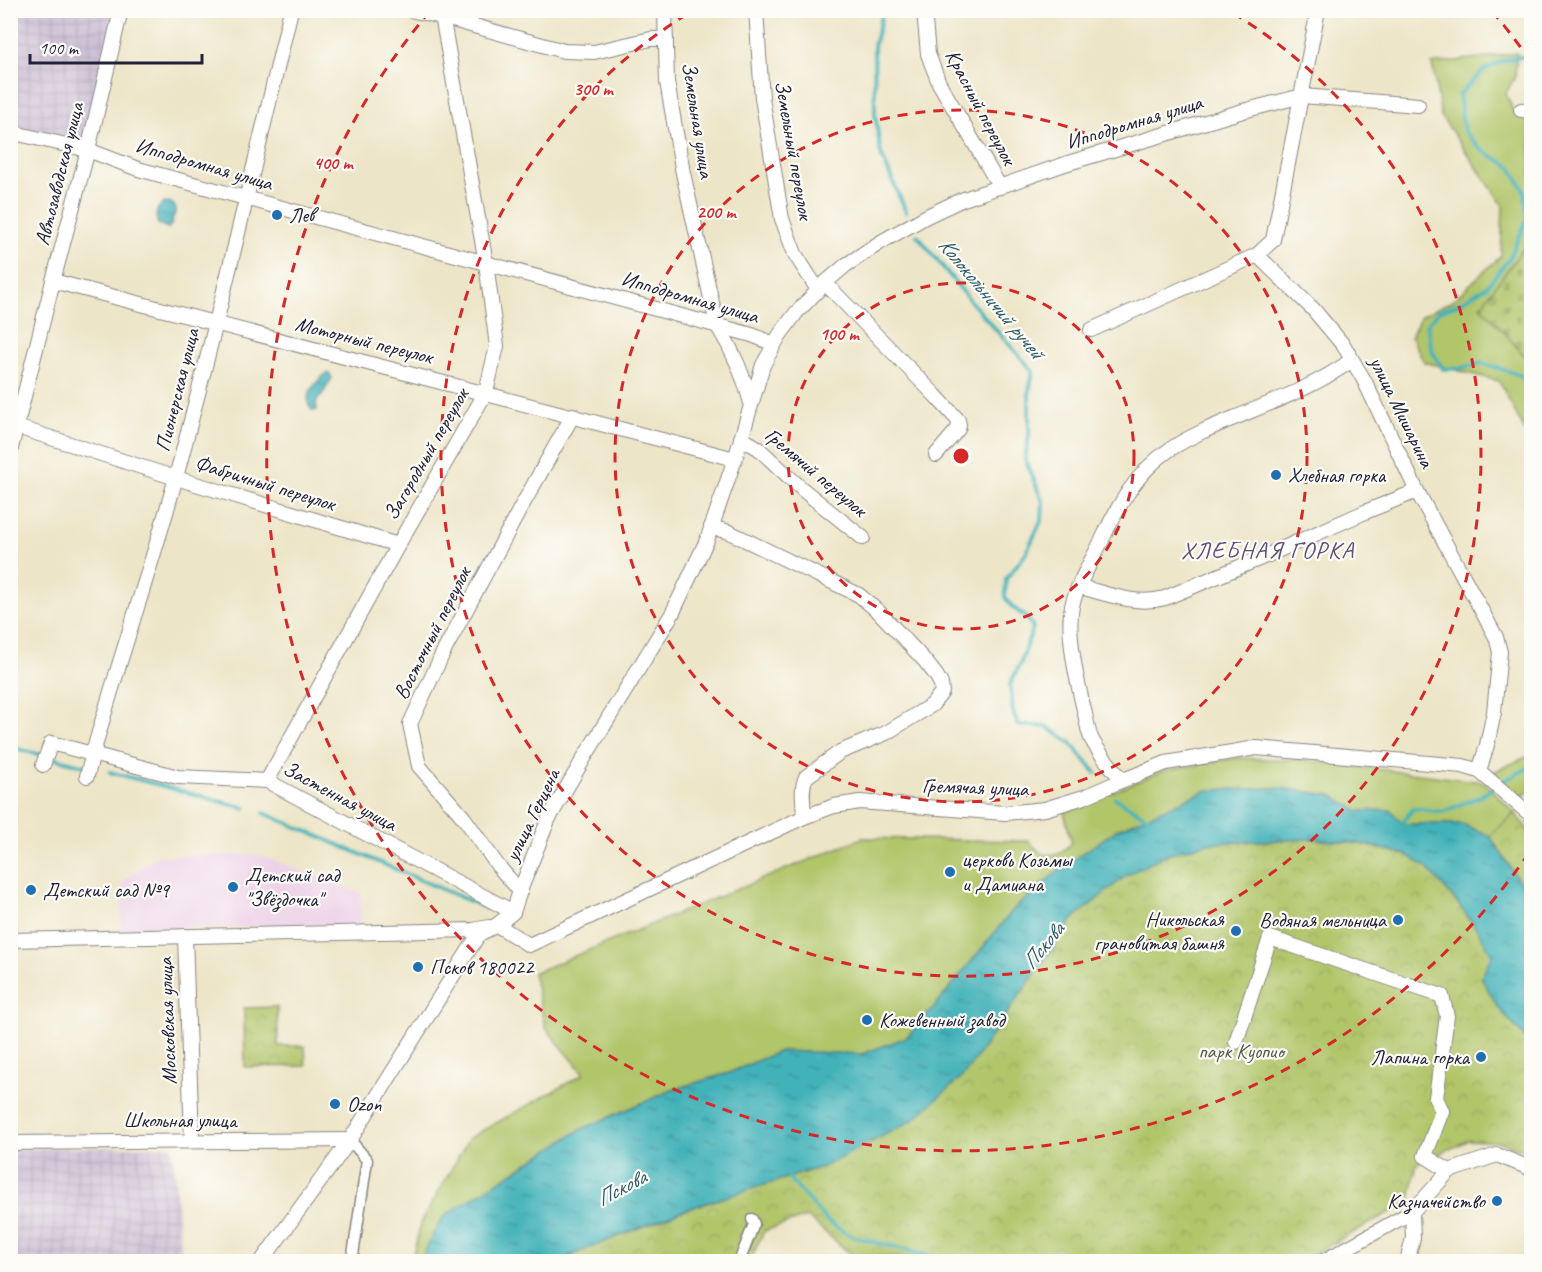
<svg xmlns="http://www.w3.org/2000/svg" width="1542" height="1272" viewBox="0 0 1542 1272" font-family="Caveat,sans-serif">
<defs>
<pattern id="industrial-grid" width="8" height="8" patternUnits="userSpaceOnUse" patternTransform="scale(1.5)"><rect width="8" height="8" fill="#ccbed4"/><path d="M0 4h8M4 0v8" fill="none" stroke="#afa3b7"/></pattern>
<pattern id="cemetery-stones" width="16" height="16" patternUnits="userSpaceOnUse" patternTransform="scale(1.5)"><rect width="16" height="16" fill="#b1c569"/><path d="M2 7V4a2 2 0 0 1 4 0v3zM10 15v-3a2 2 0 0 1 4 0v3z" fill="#98a95c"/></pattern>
<pattern id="park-crowns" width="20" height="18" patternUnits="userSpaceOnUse" patternTransform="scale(1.5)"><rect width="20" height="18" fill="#b1c569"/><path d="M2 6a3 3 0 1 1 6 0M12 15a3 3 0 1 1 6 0" fill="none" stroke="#98a95c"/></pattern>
<pattern id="water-ripples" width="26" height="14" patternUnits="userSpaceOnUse" patternTransform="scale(1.5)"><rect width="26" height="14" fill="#42b2b9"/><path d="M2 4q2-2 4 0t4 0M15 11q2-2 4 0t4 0" fill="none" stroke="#379098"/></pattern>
</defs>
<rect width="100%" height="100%" fill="#fdfcf7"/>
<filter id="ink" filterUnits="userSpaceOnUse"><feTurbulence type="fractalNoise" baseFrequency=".0167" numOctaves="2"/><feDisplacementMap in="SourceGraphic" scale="12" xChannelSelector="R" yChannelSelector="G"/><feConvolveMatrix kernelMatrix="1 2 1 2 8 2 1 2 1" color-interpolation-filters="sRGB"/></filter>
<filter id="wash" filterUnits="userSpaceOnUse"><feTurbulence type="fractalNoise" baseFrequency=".008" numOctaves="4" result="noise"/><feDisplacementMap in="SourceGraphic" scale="24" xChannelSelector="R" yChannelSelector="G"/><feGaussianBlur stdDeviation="1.35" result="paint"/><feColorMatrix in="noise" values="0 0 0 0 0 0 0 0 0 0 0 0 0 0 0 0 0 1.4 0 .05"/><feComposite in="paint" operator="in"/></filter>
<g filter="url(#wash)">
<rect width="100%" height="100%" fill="#ede5c7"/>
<!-- built -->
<path fill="#edd0e8" d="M259 855 360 893 361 924 121 930 122 882 157 856Z"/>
<!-- industrial -->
<g fill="url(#industrial-grid)">
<path d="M10 11H114L84 140 11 126Z"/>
<path d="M172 1146 182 1260 181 1262 11 1261 10 1149Z"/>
</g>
<!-- grass -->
<g fill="#b1c569" stroke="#6a7452" stroke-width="1.5">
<path d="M1517 53 1515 77 1506 93 1513 111 1531 114V238L1481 306 1531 363V443L1499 381 1424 362 1411 336 1421 316 1452 301 1501 256 1503 205 1441 116 1432 64Z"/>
<path d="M1531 755V791L1519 797 1491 773Z"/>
<path d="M1236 758 1303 760 1484 782 1515 813 1490 836 1462 824H1402L1391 810 1358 811 1331 795 1279 788 1207 790 1118 829 1060 869 1013 910 940 1000 907 1037 862 1054 780 1051 729 1073 672 1090 580 1130 444 1216 432 1236 421 1261 411 1262 421 1223 469 1138 584 1074 545 1027 533 973 862 838 1028 841 1042 854 1057 855 1072 843 1064 812 1162 771Z"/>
</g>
<!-- cemetery -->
<path fill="url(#cemetery-stones)" stroke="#6a7452" stroke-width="1.5" d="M1531 238V363L1481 306Z"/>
<!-- park -->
<g fill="url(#park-crowns)" stroke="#6a7452" stroke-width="1.5">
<path d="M1515 813 1531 833V911L1527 892 1517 878 1490 836Z"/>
<path d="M1313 839 1357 843 1407 855 1426 867 1455 900 1477 929 1492 955 1498 1007 1531 1045V1152L1499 1142 1469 1140 1417 1164 1409 1202 1301 1261 939 1262V1259L853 1256 807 1217 764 1231 750 1261 562 1262 577 1253 684 1210 825 1166 1030 979 1074 918 1127 874 1167 854 1207 843Z"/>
<path d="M277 1007 278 1046H305L306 1066 245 1067 244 1008Z"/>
</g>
<!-- water -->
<g fill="url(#water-ripples)" stroke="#326a7a" stroke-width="1.5">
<path d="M169 202 173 204 176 209 171 225 168 228 158 224C154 214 157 204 169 202Z"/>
<path d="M327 373 330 374 332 378 325 390 316 402 317 410 313 411C300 399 315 382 327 373Z"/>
<path d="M1279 788 1331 795 1358 811 1391 810 1402 824H1462L1490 836 1517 878 1528 892 1531 911V1045L1498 1007 1481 977 1492 955 1477 929 1455 900 1426 867 1407 855 1357 843 1313 839 1208 843 1167 854 1127 875 1074 918 964 1075 912 1121 825 1166 684 1210 577 1253 562 1261H421L432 1236 444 1216 580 1130 672 1090 729 1073 780 1051 862 1054 907 1037 940 1000 1013 910 1060 869 1118 829 1207 790Z"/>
</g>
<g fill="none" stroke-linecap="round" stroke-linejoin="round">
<!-- stream -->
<g stroke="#42b2b9" stroke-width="4">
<path d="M883 10 874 46 875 114 881 154 906 212"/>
<path d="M1532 55 1505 60 1484 70 1459 95 1464 131 1480 149 1511 167 1525 192 1527 219 1509 259 1487 286 1458 304 1439 311 1427 324 1432 351 1443 369 1462 368 1482 363 1520 375 1532 388"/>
<path d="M917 235 972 303 1033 371 1029 392V435L1025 459 1043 502 1042 519 1026 553 1006 579 1005 597 1012 607 1026 617 1033 627 1021 662 1010 684 1013 712 1018 725 1047 727 1070 742 1096 773"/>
<path d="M1532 436 1528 445 1532 458"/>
<path d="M10 747 85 766"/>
<path d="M110 772 245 808"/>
<path d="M1115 798 1150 819"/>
<path d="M264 813 486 908"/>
<path d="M1399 826 1414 808 1442 812 1479 797 1509 778 1532 766"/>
<path d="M787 1174 792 1182 827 1221 851 1236 929 1256 954 1259H991"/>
</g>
</g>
</g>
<g filter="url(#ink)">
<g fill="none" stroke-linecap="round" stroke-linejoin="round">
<!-- pedestrian casing -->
<g stroke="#888481" stroke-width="13">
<g id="pedestrian">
<path d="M350 1140 367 1160 352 1262"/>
<path d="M739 1262 754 1224 752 1219"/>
</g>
</g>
<!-- minor casing -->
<g stroke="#888481" stroke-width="16">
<g id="minor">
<path d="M410 10 442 17 564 51 594 52 651 39H666"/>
<path d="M665 10 667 82 683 173 717 325C732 349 744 376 751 403"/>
<path d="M756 10 762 98 782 219 795 254 818 290"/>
<path d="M924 10 928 54 939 83 1000 187"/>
<path d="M1318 10 1273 240 1257 255 1313 309 1344 346 1364 380 1417 491 1496 637 1500 652 1494 712 1487 745 1479 771"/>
<path d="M1521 110 1532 111"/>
<path d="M10 132 88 150 138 169 752 335 774 344"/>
<path d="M53 281C280 341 508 398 735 459"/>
<path d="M825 283 935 395 958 420 959 425 958 429 936 455"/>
<path d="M1091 330 1257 255"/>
<path d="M17 427 176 478 398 545"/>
<path d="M741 438 758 448 802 489 863 538"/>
<path d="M10 452 53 281 88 150 121 10"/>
<path d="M711 527 729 532 859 595 880 613 925 661 936 675 941 684 942 692 932 705 886 733 840 752 806 777C800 789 804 804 804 817"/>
<path d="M1080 587C1108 594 1136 606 1165 598L1261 558 1365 512 1417 491"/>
<path d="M43 765 51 743 178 777 267 781 513 912"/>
<path d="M87 776C113 675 149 577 176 477 218 322 254 166 291 10"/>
<path d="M1122 780C1112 767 1100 755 1092 740 1088 733 1087 722 1085 714 1078 685 1066 635 1072 606 1077 584 1092 560 1102 540 1118 505 1137 472 1169 450 1190 436 1212 427 1234 418 1275 401 1316 386 1352 360"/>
<path d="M267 781 398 545 486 392 497 346 486 263 441 10"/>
<path d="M520 891 498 866 464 818 419 766 410 724 443 653 520 509 573 415"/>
<path d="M497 925 529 945 804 817 834 806 860 802 1005 813 1045 809 1084 797 1116 783 1166 763 1256 748 1463 766 1479 771 1532 816"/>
<path d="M185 936 192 1141"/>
<path d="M10 940 473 930 489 927"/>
<path d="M1236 1042 1270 938 1442 996 1447 1016 1436 1098 1442 1111 1425 1156 1449 1171"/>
<path d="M10 1143 350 1140"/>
<path d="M261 1262 350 1140 479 934 497 925 513 912 520 891 548 820 584 758 672 614 707 540 735 459 763 365 779 336 796 313 825 283 846 265 881 242 927 216 961 200 1068 163 1243 111 1302 96 1418 105"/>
<path d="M1322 1262 1412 1212 1449 1171 1497 1155 1532 1169"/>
<path d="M1407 1262 1413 1238 1412 1212"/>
</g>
</g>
<!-- pedestrian -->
<use href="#pedestrian" stroke="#fff" stroke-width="10"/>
<!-- minor -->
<use href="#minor" stroke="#fff" stroke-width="14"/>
</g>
</g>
<!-- distance rings -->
<g fill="none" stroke="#d62828" stroke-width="3" stroke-dasharray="10 8">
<circle cx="961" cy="456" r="173"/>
<circle cx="961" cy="456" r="346"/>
<path d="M1233 13A520 520 0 1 1 689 13"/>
<path d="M1529 853A693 693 0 1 1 430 11M1492 11A693 693 0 0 1 1529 59"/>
</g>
<!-- markers -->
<g fill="#1f6fb2" stroke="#fdfcf7" stroke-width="2">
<circle cx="277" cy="215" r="6"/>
<circle cx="1276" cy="475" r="6"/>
<circle cx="950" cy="872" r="6"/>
<circle cx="233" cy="887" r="6"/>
<circle cx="31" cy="890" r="6"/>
<circle cx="1398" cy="920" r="6"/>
<circle cx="1236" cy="931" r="6"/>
<circle cx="418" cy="967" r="6"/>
<circle cx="867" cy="1020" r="6"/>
<circle cx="1481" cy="1057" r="6"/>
<circle cx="335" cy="1104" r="6"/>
<circle cx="1497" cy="1201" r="6"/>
</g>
<g text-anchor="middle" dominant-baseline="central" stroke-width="4.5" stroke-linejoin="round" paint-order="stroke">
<!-- street labels -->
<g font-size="21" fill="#22223b" stroke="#fdfcf7">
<text transform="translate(981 107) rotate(62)">Красный переулок</text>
<text transform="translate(698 120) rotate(81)">Земельная улица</text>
<text transform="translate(1134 122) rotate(-17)">Ипподромная улица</text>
<text transform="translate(794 150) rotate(80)">Земельный переулок</text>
<text transform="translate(204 164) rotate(16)">Ипподромная улица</text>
<text transform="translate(59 174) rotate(-76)">Автозаводская улица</text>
<text transform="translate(690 297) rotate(16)">Ипподромная улица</text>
<text transform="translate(364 340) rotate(14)">Моторный переулок</text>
<text transform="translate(177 390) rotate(-76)">Пионерская улица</text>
<text transform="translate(1402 412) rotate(64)">улица Мишарина</text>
<text transform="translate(426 454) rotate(-60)">Загородный переулок</text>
<text transform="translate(816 472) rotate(40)">Гремячий переулок</text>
<text transform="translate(265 483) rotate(17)">Фабричный переулок</text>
<text transform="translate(432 633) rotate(-63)">Восточный переулок</text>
<text transform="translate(975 787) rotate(2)">Гремячая улица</text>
<text transform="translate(340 796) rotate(28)">Застенная улица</text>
<text transform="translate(532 815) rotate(-64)">улица Герцена</text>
<text transform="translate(167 1021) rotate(-92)">Московская улица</text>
<text x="180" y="1120">Школьная улица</text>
</g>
<!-- poi labels -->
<g font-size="21" fill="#22223b" stroke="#fdfcf7" text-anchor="start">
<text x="289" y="215">Лев</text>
<text x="1288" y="475">Хлебная горка</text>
<text x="962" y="860">церковь Козьмы<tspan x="962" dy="24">и Дамиана</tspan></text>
<text x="245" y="875">Детский сад<tspan x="245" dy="24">"Звёздочка"</tspan></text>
<text x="43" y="890">Детский сад №9</text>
<text x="1224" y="919" text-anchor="end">Никольская<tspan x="1224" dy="24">грановитая башня</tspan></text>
<text x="1386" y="920" text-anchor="end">Водяная мельница</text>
<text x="430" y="967">Псков 180022</text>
<text x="879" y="1020">Кожевенный завод</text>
<text x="1469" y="1057" text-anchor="end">Лапина горка</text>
<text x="347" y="1104">Ozon</text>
<text x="1485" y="1201" text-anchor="end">Казначейство</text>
</g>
<!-- park labels -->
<g font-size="21" fill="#545b4b" stroke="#fdfcf7">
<text x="1241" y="1051">парк Куопио</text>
</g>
<!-- water labels -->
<g font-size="22" font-style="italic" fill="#2f5c6d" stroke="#fdfcf7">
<text transform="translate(991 298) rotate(50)">Колокольничий ручей</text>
<text transform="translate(1043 946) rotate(-51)">Пскова</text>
<text transform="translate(621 1188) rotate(-28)">Пскова</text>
</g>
<!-- quarter labels -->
<g font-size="24" letter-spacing="1.5" fill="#5c4e75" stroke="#fdfcf7">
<text x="1268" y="550">ХЛЕБНАЯ ГОРКА</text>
</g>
</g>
<circle cx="961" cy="456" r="9" fill="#d62828" stroke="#fdfcf7" stroke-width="3"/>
<g font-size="18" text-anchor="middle" font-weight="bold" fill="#d62828" stroke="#fdfcf7" stroke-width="4.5" stroke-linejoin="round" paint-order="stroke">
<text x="593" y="95">300 m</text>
<text x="333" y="169">400 m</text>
<text x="716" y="218">200 m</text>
<text x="839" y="340">100 m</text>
</g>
<!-- margin -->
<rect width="1542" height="1272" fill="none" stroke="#fdfcf7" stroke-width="36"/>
<!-- scale -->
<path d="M30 54v9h172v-9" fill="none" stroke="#22223b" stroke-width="3"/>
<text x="39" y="54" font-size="18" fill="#22223b" stroke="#fdfcf7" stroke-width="4.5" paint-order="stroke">100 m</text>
</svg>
